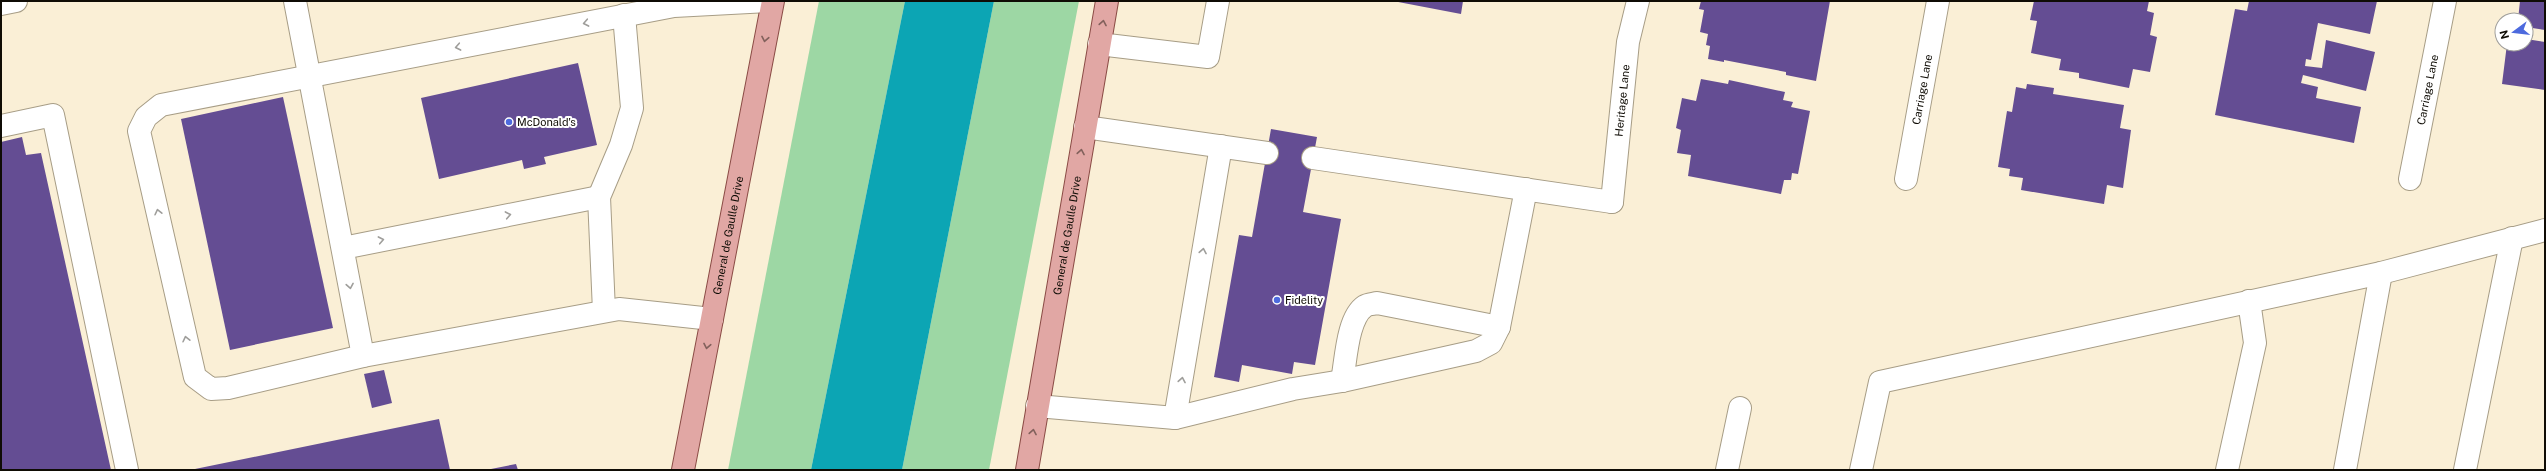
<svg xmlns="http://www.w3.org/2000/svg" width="2546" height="471" viewBox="0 0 2546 471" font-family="'Public Sans',sans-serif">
<rect width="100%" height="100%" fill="#faefd6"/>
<!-- green -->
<g fill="#9dd7a4">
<path d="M819 1H905L811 470H728Z"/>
<path d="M994 1H1079L989 470H902Z"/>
</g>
<!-- water -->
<path fill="#0ca5b4" d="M905 1H994L902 470H811Z"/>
<!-- building -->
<g fill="#644d93">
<path d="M1393 1H1463L1461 14Z"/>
<path d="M1701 1H1830L1816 81 1786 75V72L1724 60V62L1708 59 1710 46 1706 45 1708 34 1700 32 1704 10 1699 9Z"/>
<path d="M2034 1H2149L2147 11 2154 13 2150 35 2157 37 2150 72 2133 69 2129 88 2079 78V73L2059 70 2061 59 2031 53 2037 21 2030 20Z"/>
<path d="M2249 1H2377L2370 34 2318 23 2311 60 2306 59 2305 66 2322 68 2326 40 2375 52 2366 91 2303 75 2301 83 2318 87 2316 98 2361 107 2354 143 2215 115 2235 9 2247 11Z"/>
<path d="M2520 1H2545V30L2526 27V20H2518Z"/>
<path d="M2526 39 2545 42V90L2502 84 2507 44H2526Z"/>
<path d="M578 63 597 145 544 157 546 164 524 169 522 160 439 179 421 98Z"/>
<path d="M1701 79 1728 84 1729 80 1785 92 1783 100 1793 102 1791 107 1810 111 1798 174 1792 173 1791 180H1784L1781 194 1688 176 1691 155 1677 153 1681 130 1676 128 1682 98 1696 101Z"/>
<path d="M2027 84 2054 88 2053 94 2124 105 2120 128 2131 130 2123 188 2107 185 2104 204 2021 190 2023 178 2009 176 2010 169 1998 167 2007 111 2012 112 2016 87 2026 89Z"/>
<path d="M283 97 333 328 230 350 181 119Z"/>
<path d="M1271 129 1317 137 1303 212 1341 219 1315 365 1294 362 1292 374 1242 365 1239 382 1214 377 1239 235 1252 237Z"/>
<path d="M22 137 26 155 41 153 111 470H1V142Z"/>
<path d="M384 370 392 403 372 408 364 374Z"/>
<path d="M439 419 450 470H195V469Z"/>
<path d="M516 464 518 470H491V469Z"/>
</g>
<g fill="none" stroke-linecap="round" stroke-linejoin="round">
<!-- service casing -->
<g stroke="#a79d86" stroke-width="24">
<g id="service">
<path d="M295 1 363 356"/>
<path d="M1099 44 1208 57 1218 1"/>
<path d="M1 126 53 115 127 470"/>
<path d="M1085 127 1267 153"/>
<path d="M1313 158 1612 202"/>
<path d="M343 248 599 197"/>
<path d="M604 311 599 197 621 145 632 108 624 15"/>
<path d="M712 319 619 309 363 356 228 388 211 389 195 377 139 131 146 117 161 105 674 6 769 1"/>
<path d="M1342 381C1346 361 1347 318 1365 306 1368 304 1373 304 1377 303L1499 327"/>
<path d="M1037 406 1175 418 1293 389 1342 381 1476 351 1491 343 1499 327 1526 189"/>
<path d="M1175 418 1221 146"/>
<path d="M1727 470 1740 408"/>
<path d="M1861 470 1880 382 2381 273 2545 230"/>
<path d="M2227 470 2255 343 2249 301"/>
<path d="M2345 470 2381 273"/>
<path d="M2465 470 2512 238"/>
</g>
</g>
<!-- minor casing -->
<g stroke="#a79d86" stroke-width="24">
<g id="minor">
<path d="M1 4 16 1"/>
<path id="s1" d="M1906 179 1938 1"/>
<path id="s2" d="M2410 179 2445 1"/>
<path id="s3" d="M1612 202 1628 42 1638 1"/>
</g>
</g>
<!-- primary casing -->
<g stroke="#8a4b45" stroke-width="24">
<g id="primary">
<path id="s4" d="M683 470 773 1"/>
<path id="s5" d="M1027 470 1107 1"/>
</g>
</g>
<!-- service -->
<use href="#service" stroke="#fff" stroke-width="22"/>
<!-- minor -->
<use href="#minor" stroke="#fff" stroke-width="22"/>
<!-- primary -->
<use href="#primary" stroke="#e1a7a4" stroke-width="22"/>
</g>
<!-- one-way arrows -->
<defs><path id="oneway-chevron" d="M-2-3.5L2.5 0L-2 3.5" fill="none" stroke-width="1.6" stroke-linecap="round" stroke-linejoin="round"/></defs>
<g stroke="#9f9e9b">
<use href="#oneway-chevron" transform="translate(586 23) rotate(169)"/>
<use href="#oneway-chevron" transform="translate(458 47) rotate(169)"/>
<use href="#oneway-chevron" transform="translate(158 212) rotate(-103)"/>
<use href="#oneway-chevron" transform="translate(508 215) rotate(-11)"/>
<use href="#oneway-chevron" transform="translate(381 240) rotate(-11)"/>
<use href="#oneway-chevron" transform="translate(1203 251) rotate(-80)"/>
<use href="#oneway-chevron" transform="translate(350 286) rotate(80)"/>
<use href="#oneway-chevron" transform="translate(186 339) rotate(-103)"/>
<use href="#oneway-chevron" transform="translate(1182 380) rotate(-80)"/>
</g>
<g stroke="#82615c">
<use href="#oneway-chevron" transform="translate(1103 23) rotate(-80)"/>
<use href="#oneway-chevron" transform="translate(765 39) rotate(101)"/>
<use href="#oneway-chevron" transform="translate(1081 152) rotate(-80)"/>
<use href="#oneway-chevron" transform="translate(707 346) rotate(101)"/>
<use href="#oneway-chevron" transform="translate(1033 432) rotate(-80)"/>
</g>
<!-- markers -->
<g fill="#4d6ade" stroke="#fff" stroke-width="1.5">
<circle cx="509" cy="122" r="4"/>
<circle cx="1277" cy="300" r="4"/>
</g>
<g text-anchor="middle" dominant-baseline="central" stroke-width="4" stroke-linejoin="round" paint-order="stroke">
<!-- street labels -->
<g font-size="11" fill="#0f0c05" stroke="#fff">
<text stroke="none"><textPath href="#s1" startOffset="91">Carriage Lane</textPath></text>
<text stroke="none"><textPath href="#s2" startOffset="91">Carriage Lane</textPath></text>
<text stroke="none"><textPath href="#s3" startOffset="102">Heritage Lane</textPath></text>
<text stroke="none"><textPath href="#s4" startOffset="239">General de Gaulle Drive</textPath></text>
<text stroke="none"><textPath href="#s5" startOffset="238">General de Gaulle Drive</textPath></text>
</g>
<!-- poi labels -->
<g font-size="11" fill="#0f0c05" stroke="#fff" text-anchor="start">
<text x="517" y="122">McDonald's</text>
<text x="1285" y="300">Fidelity</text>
</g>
</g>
<!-- border -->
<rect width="2546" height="471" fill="none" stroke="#0f0c05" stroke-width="4"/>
<!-- north arrow -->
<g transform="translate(2514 32) rotate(255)"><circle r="19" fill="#ffffff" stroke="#9f9e9b"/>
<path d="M0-3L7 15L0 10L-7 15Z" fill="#4d6ade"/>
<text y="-6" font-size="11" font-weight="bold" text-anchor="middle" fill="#0f0c05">N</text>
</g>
</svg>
